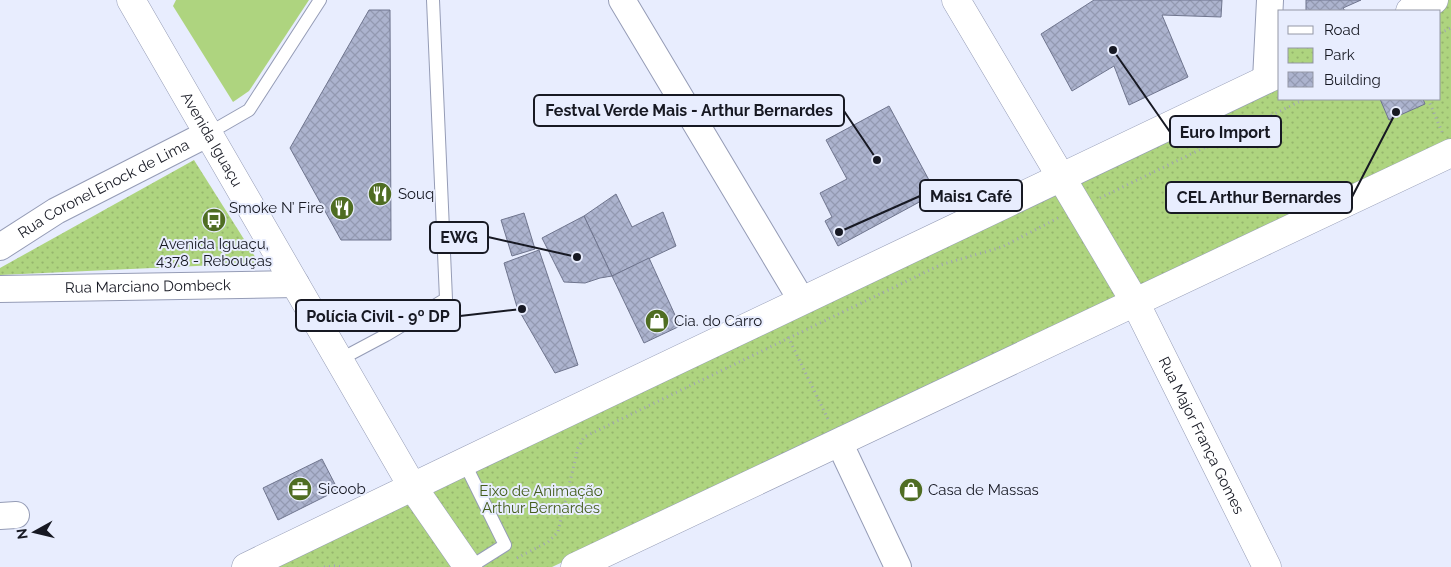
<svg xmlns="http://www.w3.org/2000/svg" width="1451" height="567" viewBox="0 0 1451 567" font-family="Raleway,sans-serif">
<defs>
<pattern id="park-dots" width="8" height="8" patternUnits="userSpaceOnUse" patternTransform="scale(1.25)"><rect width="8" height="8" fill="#aed47f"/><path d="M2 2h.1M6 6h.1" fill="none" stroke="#95b56d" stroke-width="1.8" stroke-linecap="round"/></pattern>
<pattern id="building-cross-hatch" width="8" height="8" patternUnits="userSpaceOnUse" patternTransform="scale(1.25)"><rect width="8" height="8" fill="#acb3ce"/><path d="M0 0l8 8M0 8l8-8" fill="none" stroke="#9399b1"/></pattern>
</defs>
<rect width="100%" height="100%" fill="#e8edfe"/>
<!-- grass -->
<path fill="#aed47f" d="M176 0H309L249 91 233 102 173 6Z"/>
<!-- park -->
<g fill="url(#park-dots)">
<path d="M1448 0H1451V143L552 567H251L1280 83V99H1440V11H1424Z"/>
<path d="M194 160 259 263 0 275V268Z"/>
</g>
<!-- building -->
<g fill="url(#building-cross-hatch)" stroke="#6f758e">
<path d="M1094 0H1222L1221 17 1162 15 1188 77 1129 105 1114 66 1072 91 1041 34Z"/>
<path d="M1306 0H1361L1343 8 1345 11H1306Z"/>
<path d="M369 10H390L391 240H341L290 148Z"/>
<path d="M1380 99H1423L1425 104 1389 120Z"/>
<path d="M889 106 936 193 838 246 825 221 832 217 820 193 847 179 826 140Z"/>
<path d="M616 194 632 227 663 212 676 246 612 276 584 216Z"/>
<path d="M524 213 535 249 512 256 501 220Z"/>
<path d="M584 216 612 276 600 278 585 283 564 282 542 238Z"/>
<path d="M539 250 578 365 555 373 517 307 504 263Z"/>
<path d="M649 258 680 326 644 343 612 276Z"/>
<path d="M322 459 338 490 278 520 263 488Z"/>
</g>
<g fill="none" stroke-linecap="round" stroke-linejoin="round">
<!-- lane casing -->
<g stroke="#959cb6" stroke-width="14">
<g id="lane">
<path d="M209 133 249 110 320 0"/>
<path d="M339 360 386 335 446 299 433 0"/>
<path d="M464 462 505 545 470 567"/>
</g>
</g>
<!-- street casing -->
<g stroke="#959cb6" stroke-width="28">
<g id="street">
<path d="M622 0 802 301"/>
<path d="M1266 80 1270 0"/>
<path id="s1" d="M0 247 56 211 209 133"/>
<path id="s2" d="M0 289 296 284"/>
<path d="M839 442 898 567"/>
<path d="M0 516 16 515"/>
</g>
</g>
<!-- secondary casing -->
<g stroke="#959cb6" stroke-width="29">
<g id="secondary">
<path id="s3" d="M131 0 412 486"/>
<path d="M956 0 1061 177"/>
<path id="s4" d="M1135 302 1267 567"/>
</g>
</g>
<!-- primary casing -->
<g stroke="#959cb6" stroke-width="29">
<g id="primary">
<path d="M1410 11 1434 0"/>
<path d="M1061 177 1135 302"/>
<path d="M412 486 468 567"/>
<path d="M246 567 464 462 1280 73"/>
<path d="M575 567 1451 153"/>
</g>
</g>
<!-- path -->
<g stroke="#a2a6b5" stroke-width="3" stroke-dasharray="1 4" stroke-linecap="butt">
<path d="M1440 33 1451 28"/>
<path d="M1428 99 1442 132"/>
<path d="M1100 198 1305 99"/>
<path d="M788 337 829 421"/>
<path d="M517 558 548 542 558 532 578 448 584 437 940 265 1002 247 1058 218"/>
<path d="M324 567 334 566 344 567"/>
</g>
<!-- lane -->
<use href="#lane" stroke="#fff" stroke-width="12"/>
<!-- street -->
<use href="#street" stroke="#fff" stroke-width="26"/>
<!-- secondary -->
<use href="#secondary" stroke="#fff" stroke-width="28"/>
<!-- primary -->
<use href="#primary" stroke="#fff" stroke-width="28"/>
</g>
<!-- icons -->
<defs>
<g id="restaurant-disc" transform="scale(1.25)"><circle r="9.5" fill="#4f6d22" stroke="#e8edfe"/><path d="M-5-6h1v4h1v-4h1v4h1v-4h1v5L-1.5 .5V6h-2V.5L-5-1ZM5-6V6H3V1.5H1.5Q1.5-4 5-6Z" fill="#fff"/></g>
<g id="bus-disc" transform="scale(1.25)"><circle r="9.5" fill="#4f6d22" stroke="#e8edfe"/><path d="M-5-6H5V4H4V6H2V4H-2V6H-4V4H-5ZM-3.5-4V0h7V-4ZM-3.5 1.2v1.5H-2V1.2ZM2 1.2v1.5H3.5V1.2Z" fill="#fff"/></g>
<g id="shop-disc" transform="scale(1.25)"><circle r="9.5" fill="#4f6d22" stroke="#e8edfe"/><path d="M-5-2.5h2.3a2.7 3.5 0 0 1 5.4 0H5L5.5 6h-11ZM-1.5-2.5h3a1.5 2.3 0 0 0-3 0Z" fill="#fff"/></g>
<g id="office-disc" transform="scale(1.25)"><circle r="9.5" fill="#4f6d22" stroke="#e8edfe"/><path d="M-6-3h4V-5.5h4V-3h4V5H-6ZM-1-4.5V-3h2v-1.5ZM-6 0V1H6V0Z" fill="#fff"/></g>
</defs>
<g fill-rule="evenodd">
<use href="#restaurant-disc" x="380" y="194"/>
<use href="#restaurant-disc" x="342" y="208"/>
<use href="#bus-disc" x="214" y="220"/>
<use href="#shop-disc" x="657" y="321"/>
<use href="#office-disc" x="300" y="489"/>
<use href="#shop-disc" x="911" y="490"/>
</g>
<g text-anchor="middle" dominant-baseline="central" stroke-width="4" stroke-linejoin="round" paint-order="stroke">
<!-- street labels -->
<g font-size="15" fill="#171923" stroke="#e8edfe">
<text stroke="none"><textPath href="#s3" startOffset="161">Avenida Iguaçu</textPath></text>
<text stroke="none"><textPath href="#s1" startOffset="119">Rua Coronel Enock de Lima</textPath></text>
<text stroke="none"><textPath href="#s2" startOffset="148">Rua Marciano Dombeck</textPath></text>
<text stroke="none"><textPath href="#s4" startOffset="149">Rua Major França Gomes</textPath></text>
</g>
<!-- poi labels -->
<g font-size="15" fill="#171923" stroke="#e8edfe" text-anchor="start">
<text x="398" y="194">Souq</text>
<text x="324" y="208" text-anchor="end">Smoke N’ Fire</text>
<text x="214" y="244" text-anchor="middle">Avenida Iguaçu,<tspan x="214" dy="17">4378 - Rebouças</tspan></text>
<text x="674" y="321">Cia. do Carro</text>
<text x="318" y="489">Sicoob</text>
<text x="928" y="490">Casa de Massas</text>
</g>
<!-- park labels -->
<g font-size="15" fill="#455e1e" stroke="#e8edfe">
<text x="541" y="491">Eixo de Animação<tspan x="541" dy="17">Arthur Bernardes</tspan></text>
</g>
</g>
<!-- callouts -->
<path fill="none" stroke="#171923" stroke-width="2" d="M877 160L844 111M1113 50L1170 132M839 232L920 196M1396 112L1352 197M577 257L488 237M522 309L460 316"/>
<g fill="#171923" stroke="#e8edfe" stroke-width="2">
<circle cx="877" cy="160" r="5"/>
<circle cx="1113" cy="50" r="5"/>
<circle cx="839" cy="232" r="5"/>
<circle cx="1396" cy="112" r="5"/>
<circle cx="577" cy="257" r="5"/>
<circle cx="522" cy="309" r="5"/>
</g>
<g fill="#e8edfe" stroke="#171923" stroke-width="2">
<rect x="534" y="95" width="310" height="31" rx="5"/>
<rect x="1170" y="116" width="111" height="31" rx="5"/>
<rect x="920" y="180" width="102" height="31" rx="5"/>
<rect x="1166" y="182" width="186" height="31" rx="5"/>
<rect x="430" y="222" width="58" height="31" rx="5"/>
<rect x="296" y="300" width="164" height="31" rx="5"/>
</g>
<g font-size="16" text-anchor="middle" font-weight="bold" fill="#171923">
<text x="689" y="116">Festval Verde Mais - Arthur Bernardes</text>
<text x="1225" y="138">Euro Import</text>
<text x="971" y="202">Mais1 Café</text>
<text x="1259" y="203">CEL Arthur Bernardes</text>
<text x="459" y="243">EWG</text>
<text x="378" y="322">Polícia Civil - 9º DP</text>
</g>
<!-- legend -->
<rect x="1278" y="10" width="162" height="90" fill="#e8edfe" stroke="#9498a6"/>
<rect x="1288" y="26" width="25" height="8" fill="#ffffff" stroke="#9498a6"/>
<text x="1324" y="35" font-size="15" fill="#171923">Road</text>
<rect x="1288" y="48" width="25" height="15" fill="url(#park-dots)" stroke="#9498a6"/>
<text x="1324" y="60" font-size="15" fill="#171923">Park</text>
<rect x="1288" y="72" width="25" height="15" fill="url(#building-cross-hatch)" stroke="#9498a6"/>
<text x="1324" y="85" font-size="15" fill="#171923">Building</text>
<!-- north arrow -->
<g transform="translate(35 532) rotate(262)" stroke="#e8edfe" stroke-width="4" paint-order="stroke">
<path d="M0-4L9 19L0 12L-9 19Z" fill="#171923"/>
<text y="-8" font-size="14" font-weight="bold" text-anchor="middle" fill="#171923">N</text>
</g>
</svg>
